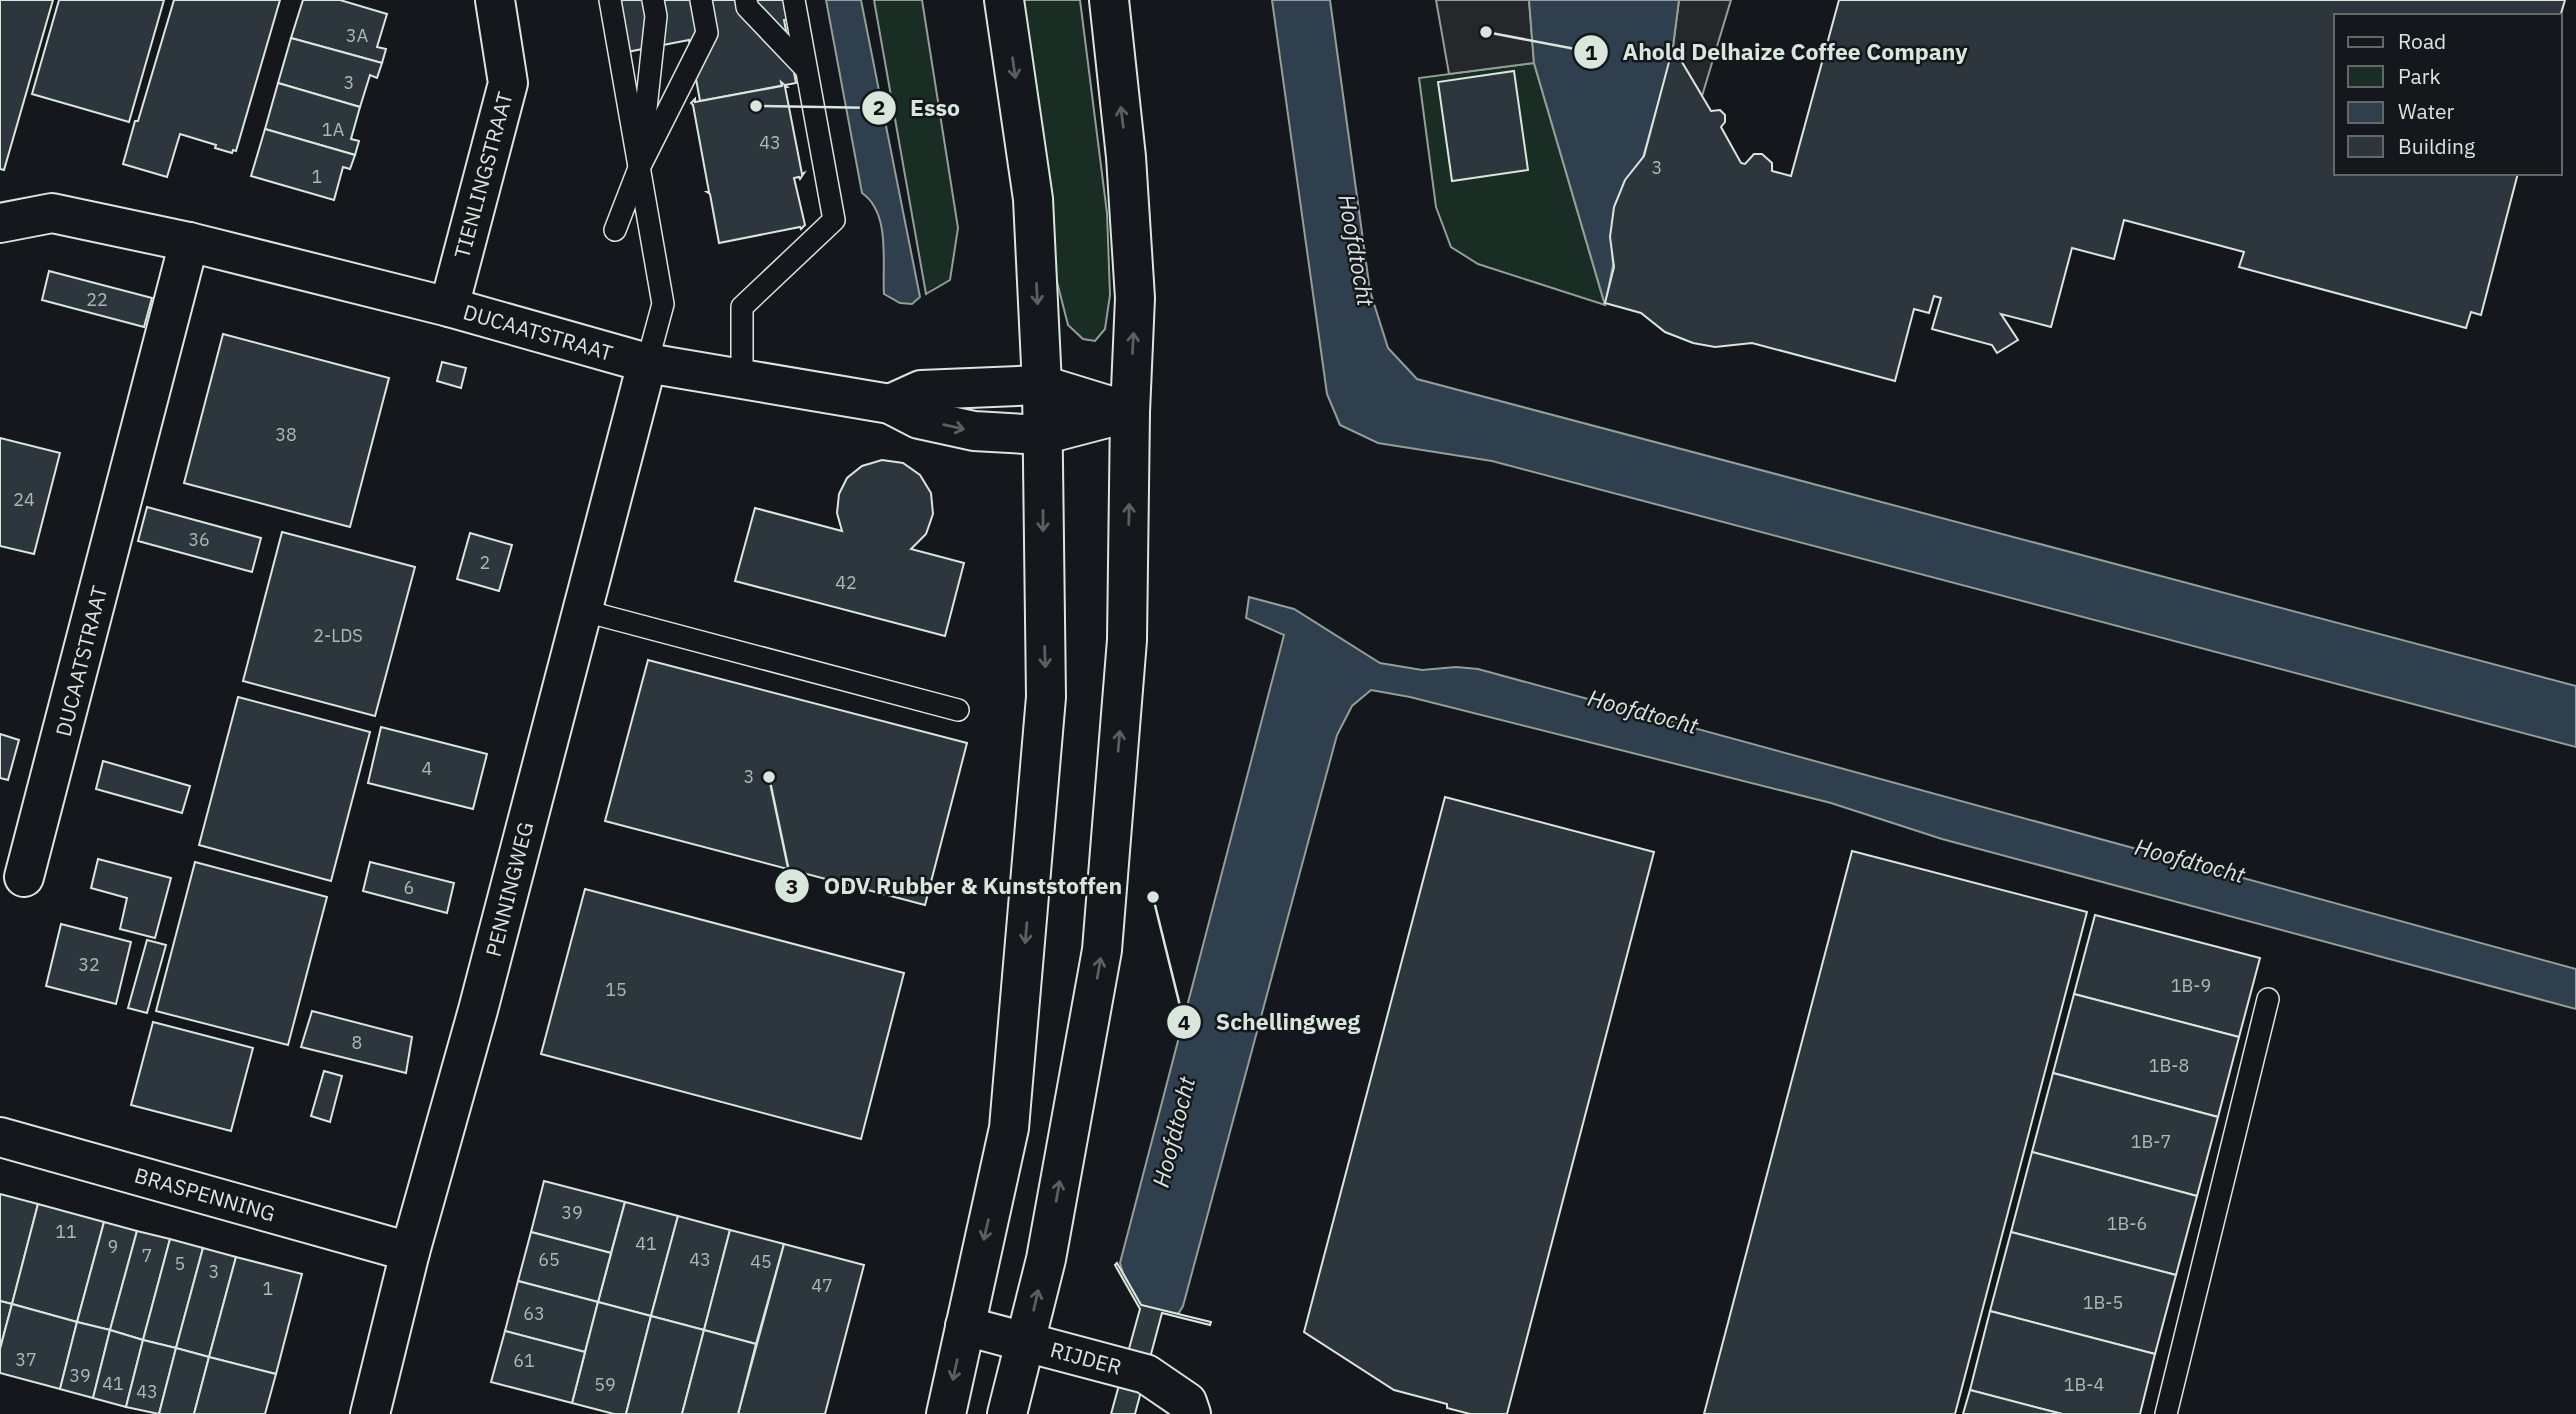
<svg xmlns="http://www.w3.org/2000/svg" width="2576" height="1414" viewBox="0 0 2576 1414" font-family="'IBM Plex Sans',sans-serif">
<rect width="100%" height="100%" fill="#14181c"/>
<!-- green -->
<g fill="#1a2d24" stroke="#939e99" stroke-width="2">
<path d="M874 0H922L958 228 950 280 926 294Z"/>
<path d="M1015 0H1080L1107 213 1110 295 1105 329 1095 341 1083 339 1068 325 1055 274Z"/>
<path d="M1534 63 1605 305 1478 264 1451 247 1436 207 1419 78Z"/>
</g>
<!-- parking -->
<g fill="#24282b" stroke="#939e99" stroke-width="2">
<path d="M1436 0H1529L1534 63 1449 74Z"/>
<path d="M1679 0H1731L1702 96 1673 47Z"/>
</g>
<!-- water -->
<g fill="#2f3f4d" stroke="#939e99" stroke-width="2">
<path d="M826 0H861L920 297 912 304 900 303 884 294C882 263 891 213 862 193Z"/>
<path d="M1272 0H1330L1370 291 1388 348 1417 379 2576 686V747L1492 461 1378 443 1340 425 1327 394Z"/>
<path d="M1529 0H1679L1672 54 1642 161 1611 235 1613 265 1605 305 1534 63Z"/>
<path d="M1249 597 1294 609 1380 663 1422 670 1456 667 1478 669 2576 969V1009L1942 839 1831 803 1410 697 1371 690 1352 706 1337 735 1183 1306 1178 1314 1141 1305 1123 1273 1120 1263 1284 635 1246 618Z"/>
</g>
<!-- building -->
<g fill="#2c363c" stroke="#d8e6dc" stroke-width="2">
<path d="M0 0H53L4 170 0 169Z"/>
<path d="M59 0H164L129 122 32 94Z"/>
<path d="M174 0H280L236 151 233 150 232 153 215 148 216 145 180 134 167 177 123 164 135 121H138Z"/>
<path d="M303 0H340L387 14 377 47 386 49 382 63 291 38Z"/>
<path d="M618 0H803L805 16 784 20 796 83 700 101 689 40 627 52Z"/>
<path d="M1839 0H2565L2560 17 2336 16V173H2518L2481 315 2471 312 2466 328 2239 267 2244 252 2124 220 2114 259 2072 248 2051 327 2001 314 2018 340 1997 353 1992 345 1932 329 1941 298 1934 296 1929 313 1914 309 1895 381 1752 343 1715 347 1693 343 1665 332 1641 313 1605 303 1614 267 1610 237 1614 207 1625 180 1644 156 1673 47 1711 111 1720 110 1725 115V122L1721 127 1741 163 1745 164 1754 154H1762L1772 163V171L1791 176Z"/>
<path d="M291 38 382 63 377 78 370 75 360 107 278 83Z"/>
<path d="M1514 71 1528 170 1452 181 1438 82Z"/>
<path d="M781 82 787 87H785L802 174 804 173 800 179 799 177 794 178 805 225 801 229 800 227 719 243 710 194 707 192H709L693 105 691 103 695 99V102L782 86Z"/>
<path d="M278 83 360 107 351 139 359 141 355 155 265 129Z"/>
<path d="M265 129 355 155 350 169 343 167 334 200 251 176Z"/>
<path d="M49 271 152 298 144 327 42 300Z"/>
<path d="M223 334 389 378 350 527 184 483Z"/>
<path d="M442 362 466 368 461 388 437 381Z"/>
<path d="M0 438 60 453 34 554 0 546Z"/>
<path d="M882 460 903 463 920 475 931 493 933 514 926 534 911 549 964 563 945 636 735 581 755 508 842 531 837 513 839 494 847 478 862 466Z"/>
<path d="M147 507 261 538 252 572 138 541Z"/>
<path d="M282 532 415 567 375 716 243 681Z"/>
<path d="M470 533 512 545 499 591 457 579Z"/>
<path d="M648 660 967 743 925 905 605 821Z"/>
<path d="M238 697 370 732 331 881 199 845Z"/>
<path d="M381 727 487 754 473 809 368 783Z"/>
<path d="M0 734 19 740 8 780 0 778Z"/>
<path d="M103 761 190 786 182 813 96 789Z"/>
<path d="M1445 797 1654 852 1507 1414H1470L1447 1408V1404L1394 1390 1304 1332Z"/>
<path d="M1852 851 2087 912 1955 1414H1704Z"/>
<path d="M98 859 171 878 155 938 120 929 127 898 91 888Z"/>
<path d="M195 862 327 897 288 1045 156 1011Z"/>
<path d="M370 862 454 883 447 913 363 891Z"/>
<path d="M585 889 904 973 861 1139 541 1054Z"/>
<path d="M2095 915 2260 958 2239 1037 2074 994Z"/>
<path d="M61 924 131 942 116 1004 46 986Z"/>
<path d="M147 940 166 945 147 1013 128 1008Z"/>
<path d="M2074 994 2239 1037 2218 1117 2053 1073Z"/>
<path d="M312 1011 412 1037 406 1073 301 1047Z"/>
<path d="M153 1022 253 1048 231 1131 131 1105Z"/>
<path d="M324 1071 342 1076 330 1122 311 1116Z"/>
<path d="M2053 1073 2218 1117 2197 1196 2032 1152Z"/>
<path d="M2032 1152 2197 1196 2176 1275 2011 1232Z"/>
<path d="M544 1181 625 1202 611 1253 531 1232Z"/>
<path d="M0 1194 38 1204 12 1304 0 1301Z"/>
<path d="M625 1202 678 1216 651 1316 598 1302Z"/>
<path d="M38 1204 104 1222 77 1322 12 1304Z"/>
<path d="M678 1216 730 1230 704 1330 651 1316Z"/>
<path d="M104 1222 137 1231 110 1330 77 1322Z"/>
<path d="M730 1230 784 1244 756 1344 704 1330Z"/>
<path d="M137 1231 170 1239 143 1340 110 1330Z"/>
<path d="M531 1232 611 1253 598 1302 518 1281Z"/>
<path d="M2011 1232 2176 1275 2155 1354 1990 1311Z"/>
<path d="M170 1239 203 1248 176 1348 143 1340Z"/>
<path d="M784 1244 864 1265 825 1414H738Z"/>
<path d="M203 1248 236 1257 209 1357 176 1348Z"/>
<path d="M236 1257 302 1274 276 1374 209 1357Z"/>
<path d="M1117 1263 1141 1305 1211 1322 1210 1325 1162 1313 1135 1414H1111L1140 1309 1115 1265Z"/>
<path d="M518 1281 598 1302 585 1352 505 1331Z"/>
<path d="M0 1301 12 1304 0 1349Z"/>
<path d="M598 1302 651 1316 626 1414H614L572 1403Z"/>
<path d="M12 1304 77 1322 60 1389 0 1373V1349Z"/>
<path d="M1990 1311 2155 1354 2140 1414H2062L1970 1390Z"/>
<path d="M651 1316 704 1330 682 1414H626Z"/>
<path d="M77 1322 110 1330 93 1398 60 1389Z"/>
<path d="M110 1330 143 1340 126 1407 93 1398Z"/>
<path d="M704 1330 756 1344 738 1414H682Z"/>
<path d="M505 1331 585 1352 572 1403 491 1382Z"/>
<path d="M143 1340 176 1348 159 1414 126 1407Z"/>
<path d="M176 1348 209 1357 194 1414H159Z"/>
<path d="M209 1357 276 1374 265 1414H194Z"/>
<path d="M1970 1390 2062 1414H1963Z"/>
</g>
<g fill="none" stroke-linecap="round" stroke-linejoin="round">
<!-- lane casing -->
<g stroke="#d8e6dc" stroke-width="24">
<g id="lane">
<path d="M610 0 663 304 647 363"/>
<path d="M746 0 747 7 806 69"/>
<path d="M642 145 656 16 653 0"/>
<path d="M615 230 639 168 707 33 701 0"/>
<path d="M742 380V307L834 220 794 0"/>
<path d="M581 610 958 710"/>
<path d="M2166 1414 2268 999"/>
</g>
</g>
<!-- street casing -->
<g stroke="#d8e6dc" stroke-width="42">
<g id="street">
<path d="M0 223 52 213 189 242 449 307 647 363 890 404 919 419 974 431 1042 435 1130 412"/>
<path d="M449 307 508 83 495 0"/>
<path d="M890 404 921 390 1042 385 1130 412"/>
<path d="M24 877 189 242"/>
<path d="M0 1137 410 1252"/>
<path d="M965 1326 1146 1374 1187 1402 1191 1414"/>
<path d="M370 1414 410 1252 478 1010 647 363"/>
</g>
</g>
<!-- secondary casing -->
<g stroke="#d8e6dc" stroke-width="42">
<g id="secondary">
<path d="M946 1414 1009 1128 1046 697 1042 385 1033 199 1004 0"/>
<path d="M1007 1414 1046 1259 1102 950 1127 640 1130 412 1135 298 1126 157 1109 0"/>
</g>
</g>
<!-- lane -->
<use href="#lane" stroke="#14181c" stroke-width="21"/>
<!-- street -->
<use href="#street" stroke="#14181c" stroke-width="38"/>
<!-- secondary -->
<use href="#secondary" stroke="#14181c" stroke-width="38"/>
</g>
<!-- one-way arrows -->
<defs><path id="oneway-shaft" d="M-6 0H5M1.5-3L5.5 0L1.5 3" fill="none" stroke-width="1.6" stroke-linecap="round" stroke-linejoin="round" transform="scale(1.75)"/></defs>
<g stroke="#59605f">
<use href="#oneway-shaft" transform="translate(1014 68) rotate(82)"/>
<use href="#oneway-shaft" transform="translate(1122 117) rotate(-97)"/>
<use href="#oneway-shaft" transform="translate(1037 294) rotate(87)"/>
<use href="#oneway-shaft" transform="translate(1133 343) rotate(-87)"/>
<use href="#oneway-shaft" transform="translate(954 427) rotate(13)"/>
<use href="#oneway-shaft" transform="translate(1129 514) rotate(-89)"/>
<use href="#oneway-shaft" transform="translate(1043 521) rotate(90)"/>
<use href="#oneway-shaft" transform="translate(1045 657) rotate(88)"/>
<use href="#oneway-shaft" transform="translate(1119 741) rotate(-85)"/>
<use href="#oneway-shaft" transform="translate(1026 933) rotate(95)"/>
<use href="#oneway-shaft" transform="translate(1099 968) rotate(-80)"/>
<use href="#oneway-shaft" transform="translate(1058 1191) rotate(-80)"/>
<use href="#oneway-shaft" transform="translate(986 1230) rotate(103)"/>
<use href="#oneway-shaft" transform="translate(1036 1300) rotate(-77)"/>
<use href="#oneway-shaft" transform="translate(955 1370) rotate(102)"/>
</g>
<g text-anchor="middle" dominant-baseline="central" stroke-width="5" stroke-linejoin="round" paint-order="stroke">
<!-- number labels -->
<g font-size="18" fill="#adbab4">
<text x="357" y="35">3A</text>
<text x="349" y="82">3</text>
<text x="333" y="129">1A</text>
<text x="770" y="142">43</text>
<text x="1657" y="167">3</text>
<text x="317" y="176">1</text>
<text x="97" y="299">22</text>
<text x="286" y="434">38</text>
<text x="24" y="499">24</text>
<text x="199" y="539">36</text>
<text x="485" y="562">2</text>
<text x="846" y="582">42</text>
<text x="338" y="635">2-LDS</text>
<text x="427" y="768">4</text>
<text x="749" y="776">3</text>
<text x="409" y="887">6</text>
<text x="89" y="964">32</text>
<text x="2191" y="985">1B-9</text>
<text x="616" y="989">15</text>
<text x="357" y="1042">8</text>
<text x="2169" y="1065">1B-8</text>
<text x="2151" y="1141">1B-7</text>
<text x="572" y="1212">39</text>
<text x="2127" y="1223">1B-6</text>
<text x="66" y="1231">11</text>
<text x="646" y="1243">41</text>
<text x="113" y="1246">9</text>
<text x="147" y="1255">7</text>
<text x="549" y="1259">65</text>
<text x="700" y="1259">43</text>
<text x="761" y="1261">45</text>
<text x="180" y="1263">5</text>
<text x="214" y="1271">3</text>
<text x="822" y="1285">47</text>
<text x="268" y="1288">1</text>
<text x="2103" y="1302">1B-5</text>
<text x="534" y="1313">63</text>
<text x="26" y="1359">37</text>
<text x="524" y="1360">61</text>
<text x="80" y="1375">39</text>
<text x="113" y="1383">41</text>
<text x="605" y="1384">59</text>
<text x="2084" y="1384">1B-4</text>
<text x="147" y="1391">43</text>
</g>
<!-- street labels -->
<g font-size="21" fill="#d8e6dc" stroke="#14181c">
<text transform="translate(483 175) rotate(-75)">TIENLINGSTRAAT</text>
<text transform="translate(538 332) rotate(16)">DUCAATSTRAAT</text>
<text transform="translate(81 661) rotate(-76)">DUCAATSTRAAT</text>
<text transform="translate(509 889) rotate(-76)">PENNINGWEG</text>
<text transform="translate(205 1194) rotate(16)">BRASPENNING</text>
<text transform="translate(1086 1358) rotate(15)">RIJDER</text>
</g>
<!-- water labels -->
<g font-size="23" font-style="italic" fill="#d8e6dc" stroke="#14181c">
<text transform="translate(1357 250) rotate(80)">Hoofdtocht</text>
<text transform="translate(1643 711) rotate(15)">Hoofdtocht</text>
<text transform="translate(2190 860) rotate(15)">Hoofdtocht</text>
<text transform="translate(1173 1132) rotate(-76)">Hoofdtocht</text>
</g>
</g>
<!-- callouts -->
<path fill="none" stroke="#d8e6dc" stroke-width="2.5" d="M1486 32L1591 52M756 106L879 108M769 777L792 886M1153 897L1184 1022"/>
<g fill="#d8e6dc" stroke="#14181c" stroke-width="2.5">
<circle cx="1486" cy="32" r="7"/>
<circle cx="756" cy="106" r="7"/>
<circle cx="769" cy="777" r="7"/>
<circle cx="1153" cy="897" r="7"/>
<circle cx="1591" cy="52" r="18"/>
<circle cx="879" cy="108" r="18"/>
<circle cx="792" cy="886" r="18"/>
<circle cx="1184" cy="1022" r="18"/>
</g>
<g font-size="21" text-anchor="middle" font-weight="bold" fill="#111">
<text x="1591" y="60">1</text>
<text x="879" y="115">2</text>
<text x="792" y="894">3</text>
<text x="1184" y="1030">4</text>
</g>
<g font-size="23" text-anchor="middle" font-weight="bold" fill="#d8e6dc" stroke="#14181c" stroke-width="5" stroke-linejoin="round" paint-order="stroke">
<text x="1795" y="60">Ahold Delhaize Coffee Company</text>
<text x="935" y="116">Esso</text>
<text x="973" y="894">ODV Rubber &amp; Kunststoffen</text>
<text x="1288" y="1030">Schellingweg</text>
</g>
<!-- legend -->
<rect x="2334" y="14" width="228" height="161" fill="#14181c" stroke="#626a69" stroke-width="2"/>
<rect x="2348" y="37" width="35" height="10" fill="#14181c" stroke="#626a69" stroke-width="2"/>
<text x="2398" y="49" font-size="21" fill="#d8e6dc">Road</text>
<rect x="2348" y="66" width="35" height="21" fill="#1a2d24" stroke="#626a69" stroke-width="2"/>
<text x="2398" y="84" font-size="21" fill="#d8e6dc">Park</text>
<rect x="2348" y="102" width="35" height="21" fill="#2f3f4d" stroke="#626a69" stroke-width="2"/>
<text x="2398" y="119" font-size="21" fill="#d8e6dc">Water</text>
<rect x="2348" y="136" width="35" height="21" fill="#2c363c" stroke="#626a69" stroke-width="2"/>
<text x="2398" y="154" font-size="21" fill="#d8e6dc">Building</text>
</svg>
